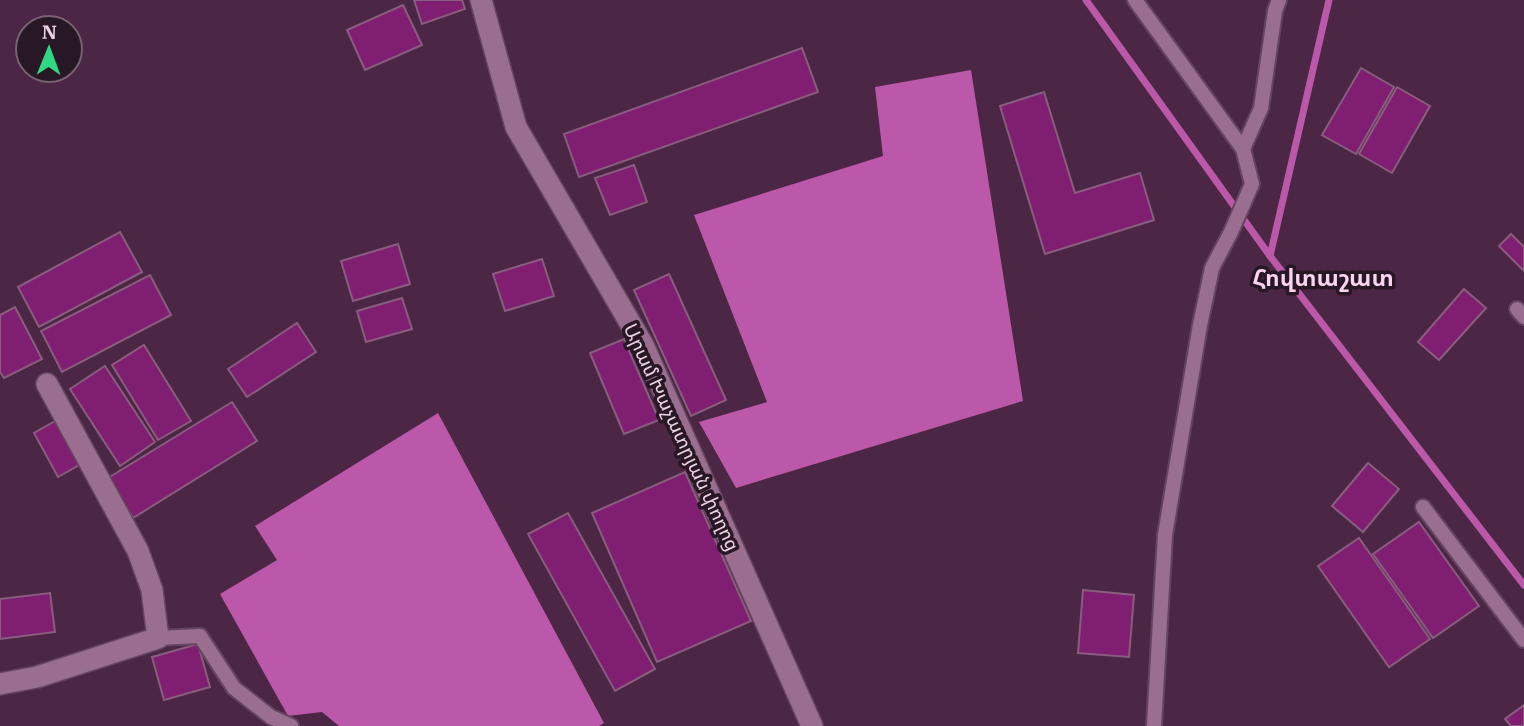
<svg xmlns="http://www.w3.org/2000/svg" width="1524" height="726" viewBox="0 0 1524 726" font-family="'IBM Plex Serif','Noto Sans Armenian',serif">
<rect width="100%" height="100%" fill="#4c2645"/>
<!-- water -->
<g fill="#bc58a9">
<path d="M971 70 1023 401 736 488 699 422 767 402 694 215 883 156 875 87Z"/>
<path d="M438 413 604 723 599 726H339L322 712 288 716 220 594 277 560 255 526Z"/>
</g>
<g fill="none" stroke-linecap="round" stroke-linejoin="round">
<!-- stream -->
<g stroke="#bc58a9" stroke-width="7">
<path d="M1086 0 1270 256 1524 585"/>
<path d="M1270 256 1329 0"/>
</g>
</g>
<!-- building -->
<g fill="#801e71" stroke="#885d7e" stroke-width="2">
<path d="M414 0H462L465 9 422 24Z"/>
<path d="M403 5 422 45 365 70 347 30Z"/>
<path d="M802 48 818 92 579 177 564 134Z"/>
<path d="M1361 68 1394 87 1356 154 1322 135Z"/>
<path d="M1397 87 1430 106 1392 173 1359 154Z"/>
<path d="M1044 92 1075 193 1140 173 1154 220 1045 254 1000 106Z"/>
<path d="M634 165 647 202 610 215 595 178Z"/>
<path d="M120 232 142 272 39 327 18 287Z"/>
<path d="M1511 234 1524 247V271L1499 246Z"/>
<path d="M398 244 410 284 353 301 341 261Z"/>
<path d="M542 259 554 296 505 311 493 274Z"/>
<path d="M669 274 726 400 691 416 634 290Z"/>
<path d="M150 275 171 315 62 372 41 331Z"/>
<path d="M1464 289 1486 308 1439 360 1418 342Z"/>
<path d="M402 298 412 329 366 342 357 311Z"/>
<path d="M15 307 42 359 4 378 0 372V315Z"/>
<path d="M297 323 316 352 247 397 228 369Z"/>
<path d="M624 339 659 420 624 434 590 353Z"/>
<path d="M144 345 191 421 158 440 112 365Z"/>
<path d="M105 366 155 442 120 466 70 389Z"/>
<path d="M232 402 257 441 133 518 108 478Z"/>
<path d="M57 420 81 464 58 477 34 433Z"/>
<path d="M1368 463 1399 489 1363 532 1332 506Z"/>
<path d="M685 472 751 621 657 662 592 513Z"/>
<path d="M568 513 655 669 615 691 528 534Z"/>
<path d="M1419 522 1479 606 1433 638 1373 554Z"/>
<path d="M1359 538 1430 639 1389 667 1318 566Z"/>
<path d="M1083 590 1134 595 1129 657 1078 653Z"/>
<path d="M50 593 55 632 0 639V599Z"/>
<path d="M198 644 210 687 164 700 152 657Z"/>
<path d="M1524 705V726H1511L1505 719Z"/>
</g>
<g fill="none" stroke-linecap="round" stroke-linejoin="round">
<!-- service casing -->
<g stroke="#65445f" stroke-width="18">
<g id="service">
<path d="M1135 0 1243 149 1252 184 1231 232 1212 268 1200 325 1165 535 1154 726"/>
<path d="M1243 149 1261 108 1275 11 1279 0"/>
<path d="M1517 309 1524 317"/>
<path d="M1423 507 1524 640"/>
<path d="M158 638 200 636 234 688 271 717 291 726"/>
</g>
</g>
<!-- minor casing -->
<g stroke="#65445f" stroke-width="24">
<g id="minor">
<path d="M481 0 516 127 643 345 812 726"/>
<path d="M0 684 37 677 158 638 152 590 138 551 47 384"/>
</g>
</g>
<!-- service -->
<use href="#service" stroke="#9a6e8f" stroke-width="14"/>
<!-- minor -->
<use href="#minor" stroke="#9a6e8f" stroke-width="21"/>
</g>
<g text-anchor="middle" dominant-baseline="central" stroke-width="7" stroke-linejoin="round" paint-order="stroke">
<!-- street labels -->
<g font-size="19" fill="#ebd2e5" stroke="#281724">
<text transform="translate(682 437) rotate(65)">Արամ Խաչատրյան փողոց</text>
</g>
<!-- quarter labels -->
<g font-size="23" font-weight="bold" fill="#fbd4f1" stroke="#281724">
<text x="1323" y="277">Հովտաշատ</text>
</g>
</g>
<!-- north arrow -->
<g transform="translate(49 49) rotate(1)"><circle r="33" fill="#281724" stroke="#766271" stroke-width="2"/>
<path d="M0-5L12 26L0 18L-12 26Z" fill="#2fd883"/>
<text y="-10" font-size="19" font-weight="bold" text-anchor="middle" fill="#ebd2e5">N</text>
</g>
</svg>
